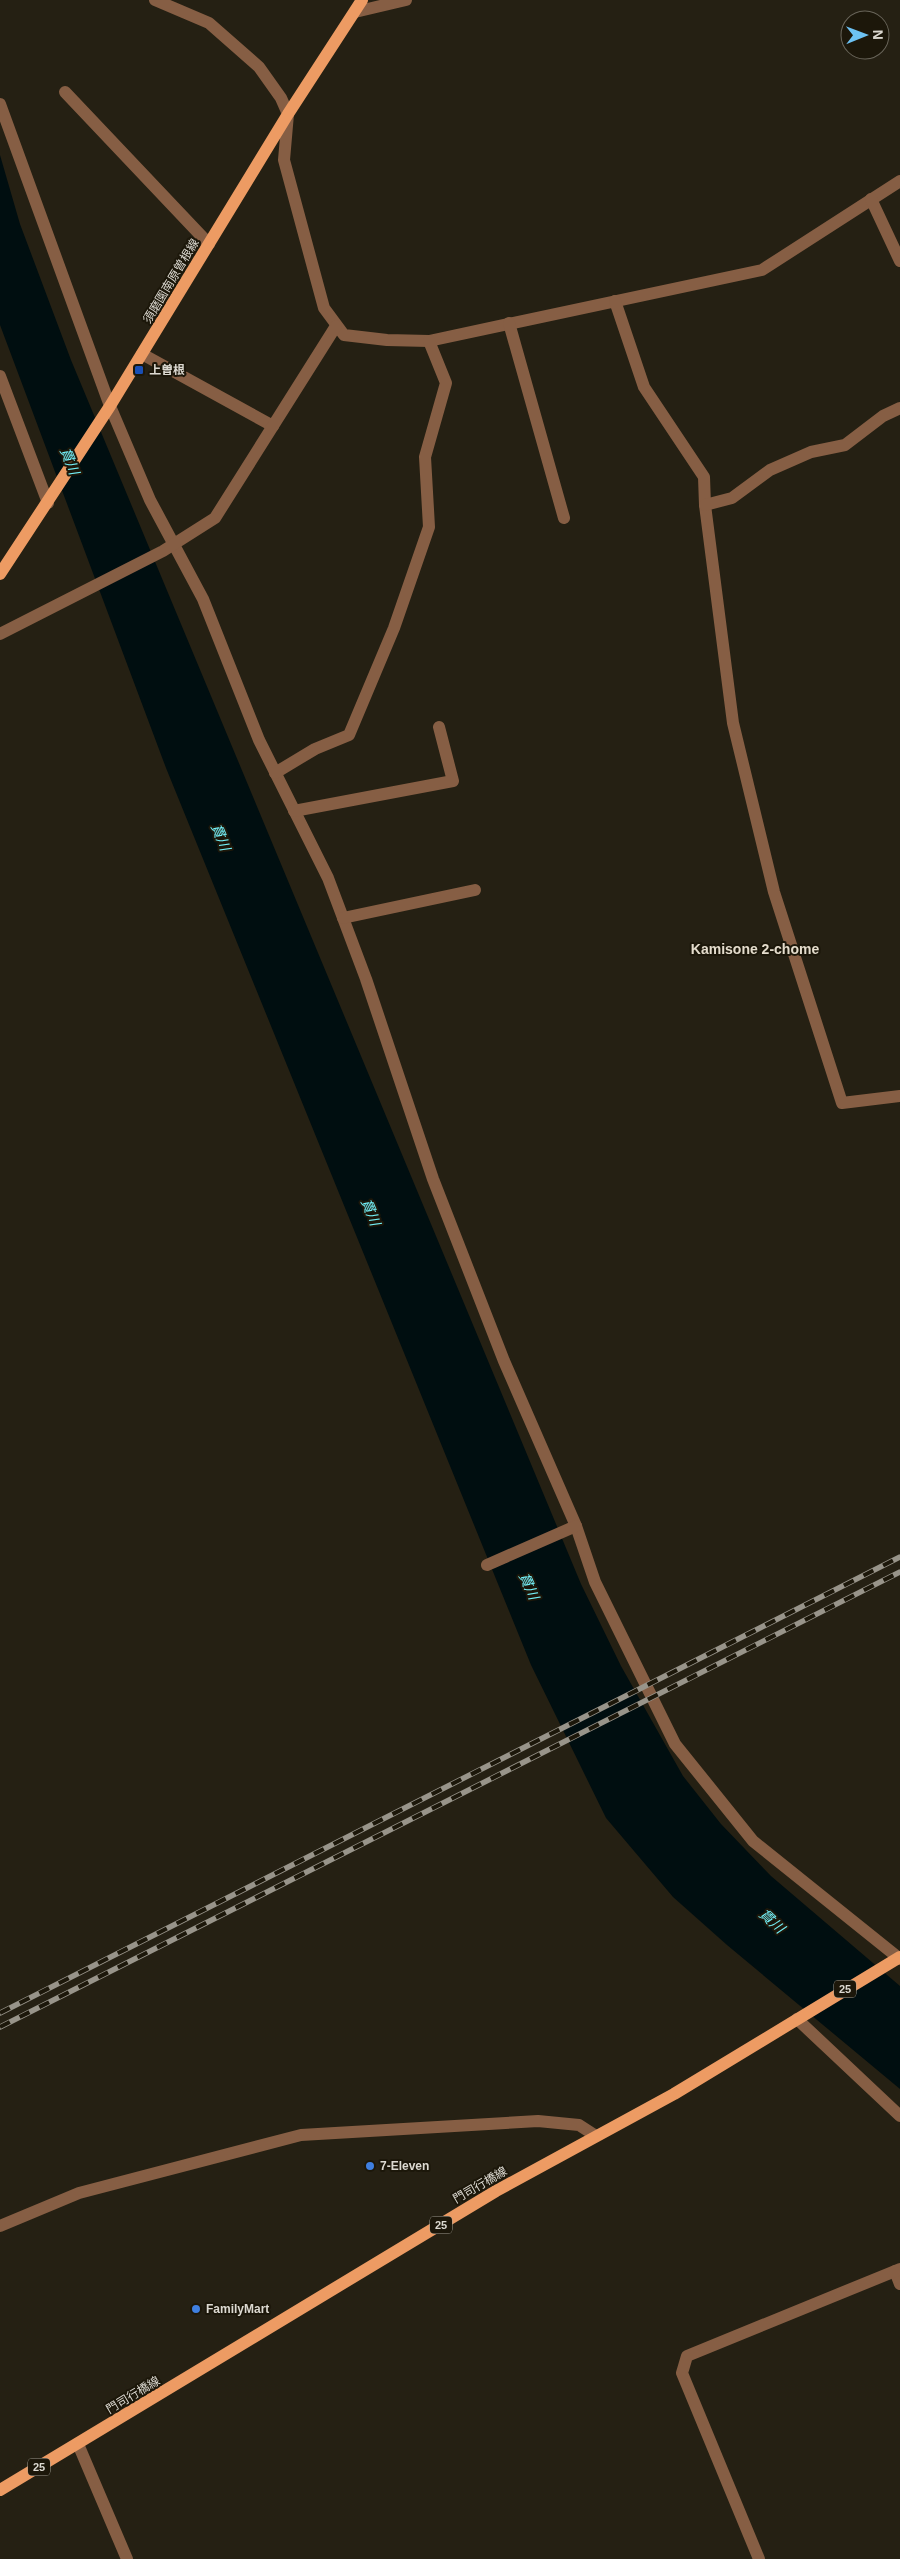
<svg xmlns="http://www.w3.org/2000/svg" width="900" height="2559" viewBox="0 0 900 2559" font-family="Arial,'Noto Sans JP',sans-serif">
<rect width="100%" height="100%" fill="#252013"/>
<!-- water -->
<path fill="#000e10" d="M0 155 20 224 71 360 581 1584 621 1666 683 1776 721 1824 771 1876 900 1986V2089L727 1945 673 1897 606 1818 531 1665 166 768 0 325Z"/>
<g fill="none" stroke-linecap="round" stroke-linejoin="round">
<!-- minor -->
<g stroke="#865e44" stroke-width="12">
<path d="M155 0 209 23 259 67 281 98 288 114 284 160 324 308 344 335 387 340 429 341 762 270 900 181"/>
<path d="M355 12 406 0"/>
<path d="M65 92 209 244"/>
<path d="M0 104 110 406 150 500 203 599 259 740 328 878 366 979 433 1179 504 1361 576 1526 595 1582 675 1744 753 1841 900 1959"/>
<path d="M871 199 900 261"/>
<path d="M615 301 644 387 704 477 705 505 733 723 774 892 842 1103 900 1096"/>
<path d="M509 323 564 518"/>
<path d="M142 354 273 426"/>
<path d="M0 376 48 503"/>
<path d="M705 505 732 498 770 470 811 452 845 445 883 416 900 408"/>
<path d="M0 634 163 551 215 518 336 326"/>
<path d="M275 773 315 749 349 735 394 628 429 527 425 457 446 383 429 341"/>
<path d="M294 811 453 781 439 727"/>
<path d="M343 918 475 890"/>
<path d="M487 1565 576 1526"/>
<path d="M797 2019 900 2116"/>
<path d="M0 2226 79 2193 301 2135 538 2121 579 2125 596 2136"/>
<path d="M895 2271 900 2284"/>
<path d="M78 2444 127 2559"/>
<path d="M759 2559 682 2373 687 2356 900 2269"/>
</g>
<!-- major -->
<g stroke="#ed9b63" stroke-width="12">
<path d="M0 574 110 406 288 114 362 0"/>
<path d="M0 2490 496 2191 674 2094 900 1957"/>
</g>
<!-- rail casing -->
<g stroke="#98948a" stroke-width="5.5">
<g id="rail">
<path d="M0 2013 900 1557"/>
<path d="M0 2027 900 1572"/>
</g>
</g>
<!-- rail -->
<use href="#rail" stroke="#1c170a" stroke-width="4" stroke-dasharray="11" stroke-linecap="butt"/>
</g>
<!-- markers -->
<rect fill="#1a4fb4" stroke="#1c170a" stroke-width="2" x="134" y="365" width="10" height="10" rx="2.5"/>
<g fill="#3f7fe0" stroke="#1c170a" stroke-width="2">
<circle cx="370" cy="2166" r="5"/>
<circle cx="196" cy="2309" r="5"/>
</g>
<g text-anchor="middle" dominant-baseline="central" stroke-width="4" stroke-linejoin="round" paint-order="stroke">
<!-- shield labels -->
<g fill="#1c170a" stroke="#a29f95" stroke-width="1">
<rect x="834" y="1980.5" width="22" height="17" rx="4"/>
<rect x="430" y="2216.5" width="22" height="17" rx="4"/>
<rect x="28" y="2458.5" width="22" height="17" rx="4"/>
</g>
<g font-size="11" font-weight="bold" fill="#dcd9d1">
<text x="845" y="1989">25</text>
<text x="441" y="2225">25</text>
<text x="39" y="2467">25</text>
</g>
<!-- street labels -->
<g font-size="12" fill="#dcd9d1" stroke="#1c170a">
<text transform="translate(171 281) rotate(-59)">須磨園南原曽根線</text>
<text transform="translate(480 2185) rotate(-30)">門司行橋線</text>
<text transform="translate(133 2395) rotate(-31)">門司行橋線</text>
</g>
<!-- poi labels -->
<g font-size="12" font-weight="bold" fill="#dcd9d1" stroke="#1c170a" text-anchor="start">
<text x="149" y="370">上曽根</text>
<text x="380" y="2166">7-Eleven</text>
<text x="206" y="2309">FamilyMart</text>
</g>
<!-- water labels -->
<g font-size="14" font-style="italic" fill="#74f3fb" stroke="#1c170a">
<text transform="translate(70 461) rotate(68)">貫川</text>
<text transform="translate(221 837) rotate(68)">貫川</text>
<text transform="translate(371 1212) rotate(68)">貫川</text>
<text transform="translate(529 1586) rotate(66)">貫川</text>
<text transform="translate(772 1921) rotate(42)">貫川</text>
</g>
<!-- neighbourhood labels -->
<g font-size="14" font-weight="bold" fill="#e4dccc" stroke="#1c170a">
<text x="755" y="949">Kamisone 2-chome</text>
</g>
</g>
<!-- north arrow -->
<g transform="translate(865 35) rotate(89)"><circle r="24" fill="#1c170a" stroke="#69655a"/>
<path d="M0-4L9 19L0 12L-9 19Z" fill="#6dc2f3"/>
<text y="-8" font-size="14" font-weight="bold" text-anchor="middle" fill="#dcd9d1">N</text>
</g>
</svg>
